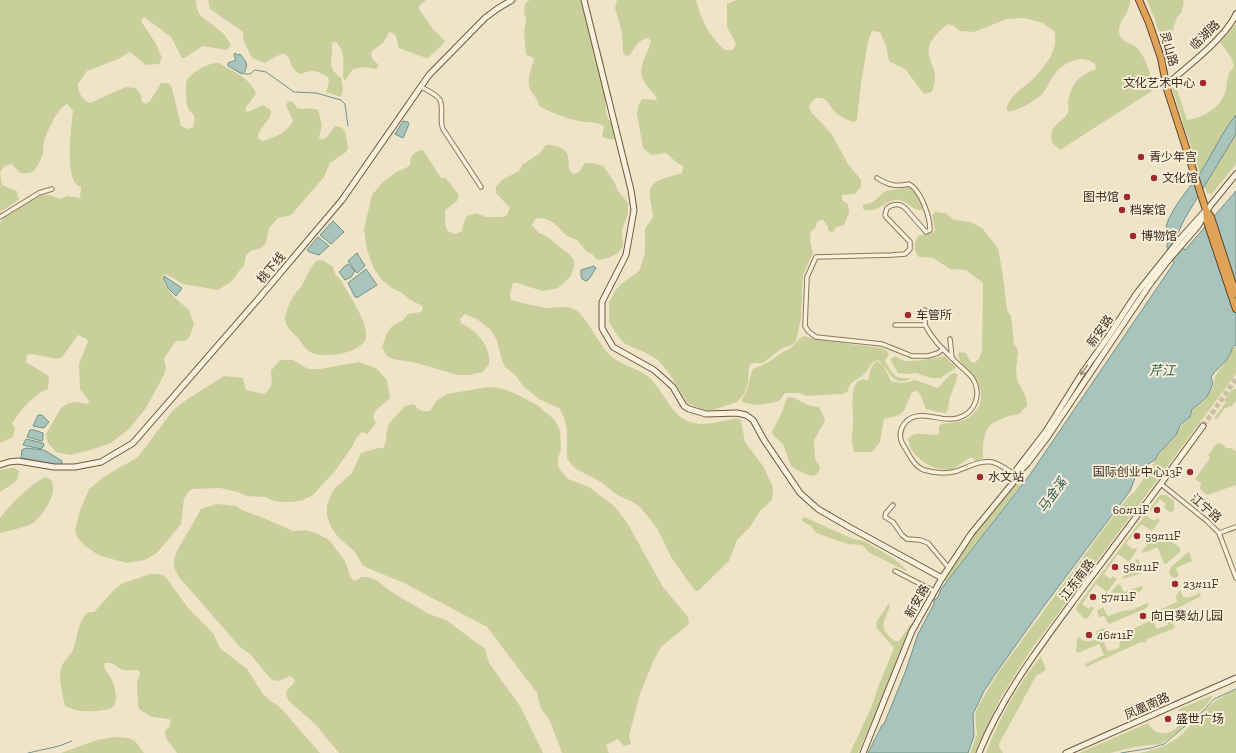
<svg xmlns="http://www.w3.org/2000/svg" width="1236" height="753" viewBox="0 0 1236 753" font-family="'Zilla Slab','Noto Sans SC',serif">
<rect width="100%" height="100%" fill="#f0e4c8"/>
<!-- green -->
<g fill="#c9cf9b">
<path d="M0 0H196L197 9 200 15 224 34 231 45 227 50 203 46 184 58H182L171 37 144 17 141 21 156 44 162 58 159 64 146 65 130 52 118 59 87 71 78 84C78 92 82 100 90 103L126 87 136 88 141 95 142 102 146 104 150 101 161 83H166L170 84 172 88 181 126 188 129 193 127C197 114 193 117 188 108 186 103 185 85 187 80 192 72 209 62 219 63 221 64 225 66 227 68 239 74 252 81 256 94L246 107 245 110 248 112 263 105 271 110C272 121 258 127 258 138L262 141C274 138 289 132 293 120L286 106 288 101 293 102 297 108 303 109 309 108 318 110 322 125 319 137 320 139 326 138 335 126 341 127 345 131 348 148 346 152 330 163 324 177 291 215 278 218 269 228 266 243 261 248 251 251 246 255 244 266 240 270 232 281 218 290 183 284 166 274 161 277 165 285 174 297 189 310 194 324 190 336 185 341H176L164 358 166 368 164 375 146 408 130 428 111 443 91 450 70 455 56 452 48 443 46 434 61 408 69 403 76 402 88 404 89 401 80 389 79 364 88 342 87 339 78 335 62 357 58 359 31 354 27 355 26 362 49 376 48 389C45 391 43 391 40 393 29 400 17 414 12 424L15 428 13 437 0 443V223C6 212 33 196 45 195 51 195 55 197 60 199L68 196 80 198 81 187C79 186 75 184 74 181 66 165 71 130 73 111L70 107 67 104C57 108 44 137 43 147 43 148 44 153 43 153 42 158 36 170 32 172 29 174 24 173 20 173L12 164 5 166 0 172Z"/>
<path d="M208 0H426L419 6V9L433 29 444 40 445 42 429 57 426 58 399 48C396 41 399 34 389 32L384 42 371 52 372 59 379 65 376 69 365 67 353 69 345 80 343 78C343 64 346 53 336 42H333C331 47 332 50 332 55 330 67 331 70 341 78L343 89 341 97 326 92 329 83 328 77C315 70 315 69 300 74 289 70 291 53 283 54 277 55 270 60 265 63L252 58 244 42 243 32 210 9Z"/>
<path d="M530 0H586L591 35 598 44 604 63 606 112 608 119 613 125 615 136 613 140 602 137 604 126C596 121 588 123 579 121 565 118 552 113 539 106 537 96 533 96 530 89 526 81 532 67 534 59L532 57 526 55 524 32 526 19 524 12 525 3Z"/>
<path d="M617 0H696C701 20 709 36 725 50H733L736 44 727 27V4L736 0H1130C1131 12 1118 21 1119 31 1120 44 1132 42 1138 49 1147 59 1150 76 1155 89L1060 150 1052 143C1048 123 1064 123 1068 112 1069 109 1068 105 1068 103 1071 83 1078 76 1096 69L1095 64C1083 54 1068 60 1057 71 1051 78 1048 87 1042 94 1036 101 1018 110 1009 112L1007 110C1006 97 1025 87 1033 79 1040 72 1052 57 1054 48 1056 43 1055 36 1055 32L1043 23 1024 18 1007 19 974 32 960 31 954 26 948 24C939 31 926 42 929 55 930 62 935 69 935 76 936 81 933 87 932 92L924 94 905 69 890 62 888 58 887 49 880 32 872 31 868 42 861 84 857 120 854 122C851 122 838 115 835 112 828 105 829 97 816 98L810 104 809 108 812 113 831 133 848 164 861 180V187L855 194 842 195V200L848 204 849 212 844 225 835 228 833 232H831L828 230V226L823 220H821L817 222 815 229 811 231 810 240 813 253 803 275 801 318 796 341 793 344 781 349 763 363H752L749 366 748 383 744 394 737 402 713 410H703L687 403 671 376 658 360 646 353 625 344 617 335 609 322V303L614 292 621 284 638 272 640 269 645 253V229L653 217C653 210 650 203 650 196 648 178 670 178 682 173L683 166 676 162 666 153 651 155 643 148 637 114 638 106 642 99 656 100 657 99C654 92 647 88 644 81 636 68 648 54 651 41L648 38C638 40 635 47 630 55L626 56 623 52 622 32 615 8Z"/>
<path d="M1147 0H1183L1184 3 1181 13 1177 17 1167 48 1166 60 1155 20Z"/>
<path d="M1236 24V164L1212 194 1207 193 1182 121H1183L1172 88 1176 87 1187 120C1204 118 1222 107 1226 89 1227 84 1227 78 1229 73 1231 69 1235 69 1233 63 1231 55 1224 49 1220 42Z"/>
<path d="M546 145C554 145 566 147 568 156 569 162 568 168 571 173L574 174 579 172 585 163H592L603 166 614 181 618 191 628 203V214L622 230 623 246 617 254 608 258 599 260 596 259 592 254 587 252 577 240 567 236 554 223 543 218 535 219 532 225 539 233 546 236 569 254 574 260V266L571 276 558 288 542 291 518 283H513L510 294 511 300C522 303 535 306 546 308 553 308 568 306 574 309 585 314 598 342 607 352 618 365 636 367 649 377 657 385 663 395 669 404 687 432 710 424 737 418L741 420 745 442 763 466 773 487 772 500 760 511 750 527 737 540 729 561 698 591H695L671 557 657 528 640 507 631 501 617 495 601 482 576 469 571 464 567 458V431L565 420 560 409 539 399 523 386 516 376 505 367 502 360 497 341 491 330 478 320 465 314 460 319 461 323C476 331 491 345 489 364L483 372 469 375H457L417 363 393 359 387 356 382 347 387 333 392 326 403 320 408 314 421 312 423 309 422 306 409 299 402 293 392 288 382 280 374 269 367 250 364 229 372 195 383 182 396 172 406 168 410 165C410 157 414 150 423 150L441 178H446L459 195 457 201 445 210C446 222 442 232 456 234L462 231 464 222 467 216 476 213 486 217H502L507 215 510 208 496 193V187L502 180 519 171 523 164 539 154Z"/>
<path d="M0 172 2 185 17 191 19 200 0 212Z"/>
<path d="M908 187C916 191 923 201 922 210H917C911 207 906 202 900 200 885 197 880 215 863 209V205L873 202 882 194 886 191Z"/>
<path d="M936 212 945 213 954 220 970 222 982 228 998 248 1003 276 1007 310 1011 316 1014 344 1017 348 1018 353 1016 368 1017 380 1025 395 1027 402V406L1019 414 1008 416 997 421 993 423 988 428 985 434 983 444V458L976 461 971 457C968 459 955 468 953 469 935 473 910 458 908 439 915 429 929 437 939 434V427L941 424C949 423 958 423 966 419 983 410 985 392 975 377 969 369 960 365 958 355L959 352 966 353 970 361 974 363C979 360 981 355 982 350L983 283 966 270 950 269 933 258 919 257C913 251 914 242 918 236L934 232 935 229 932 215Z"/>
<path d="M322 260 333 267 335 274 340 279C348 293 368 322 366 337 363 354 320 360 309 351 304 348 301 341 297 337 292 331 286 328 285 320 285 314 290 301 293 297 296 292 300 289 302 285 307 276 310 268 316 261Z"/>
<path d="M804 336 819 340 882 348 887 351 889 354 885 361C893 373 894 380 911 378V379C894 386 892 376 883 365L891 381 900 383 909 382 915 380 938 388C944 383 948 373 956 373L958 375C956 383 953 390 950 397 948 403 949 408 946 413L938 412 926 409 920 394 917 391 912 392 905 409 900 415 884 419 880 442 872 452H854C850 439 853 433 853 421 853 412 849 382 861 380 863 379 866 380 868 380 870 373 870 365 877 361L883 365 878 360C870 362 870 368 865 373 859 381 851 378 848 391L843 394 806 396 799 393H785L780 400 776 402 758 405 750 404 742 402V399C750 388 748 379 753 369L767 363 783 352 791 348 800 338Z"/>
<path d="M1236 346V374L1031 650 1001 697 975 753H970L977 734 975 717 976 712 979 705 988 689 998 673 1114 515 1131 494 1134 493 1163 449 1176 436 1180 427 1190 418 1193 409 1199 406 1207 398 1214 385 1215 376 1230 356 1231 350Z"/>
<path d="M895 356 904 361H911L923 360 945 356 956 368 940 378H931L916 373 906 374 898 373 890 359Z"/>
<path d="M280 360H293L308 369H320L359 362 376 368 387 380 390 398 375 411 373 417 376 423 367 434 362 432 357 437 352 447 335 471 313 495 303 500 292 502H282L274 501 265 497 246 496 238 492 220 488 192 489 188 492 184 499 181 524 157 553 145 560 126 563 98 555 83 544 77 537 75 530 80 511 89 489 105 476 138 457 173 410 189 398 224 376 243 378 246 390 264 394C273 387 272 382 271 371Z"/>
<path d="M488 387 500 388 514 393 537 405 555 420 560 431 561 449 558 459V466L561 471 568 479 589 487 614 506 626 521 663 587 688 617 689 622 688 625 661 647 653 662 640 694 629 736 631 744 624 746 618 739 606 745 609 753H562L550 721 541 709 537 693 487 627 404 583 363 566 355 552 338 537 331 527 327 516V506L330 497 334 489 352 473 361 453 378 448H383C388 441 385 433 388 426 392 419 400 412 405 406L414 404C419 411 423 412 430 411L436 401 447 394Z"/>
<path d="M1234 389H1236V401L1232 406 1225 408 1217 419 1214 418 1226 402 1224 401 1231 391Z"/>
<path d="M788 397H792L808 405 819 407 824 417 825 421 814 440 815 459 820 467 819 472 814 476 808 475 797 470 791 466 783 444 773 435 772 432 783 410 785 402Z"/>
<path d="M1217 443 1222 444 1226 448H1230L1236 451V485L1207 495 1200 489 1201 483 1195 479 1210 458 1208 455Z"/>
<path d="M10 468H15L19 471 18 478 14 483 0 492V470Z"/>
<path d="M45 477C48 478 51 479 52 482 58 493 42 517 33 523 25 528 10 530 0 533V518C13 502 27 487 45 477Z"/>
<path d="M1017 483 1020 484V486L946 582 944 580 975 532Z"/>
<path d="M1160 495H1166L1174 501V509L1172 513 1164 508 1166 504 1160 499 1147 516 1154 521 1157 518 1160 520 1152 531 1141 524 1126 544 1133 549 1136 548 1137 550 1129 562 1118 554 1104 574 1110 579 1113 576 1117 579 1107 592 1096 584 1082 604 1089 609 1091 606 1094 608 1088 618 1085 619 1076 610 1077 606Z"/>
<path d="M217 504 236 506 244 511 261 517 293 531 305 530 318 534 329 540 345 561 350 576 353 580H357L362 577H367L376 580 393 593 429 614 446 620 485 649 489 663 520 706 543 753H339L316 725 289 701 286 695 287 690 294 683 295 680 290 676 282 680 276 681 270 678 251 655 240 647 179 577 174 568V559L177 551 201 509Z"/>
<path d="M804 517 853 539 864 541 893 558 907 570 906 571 870 553 862 545 848 544 816 533 811 526 802 521V519Z"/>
<path d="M1154 536 1168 539 1180 548V552L1166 564H1164L1158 548H1156L1143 553 1142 551Z"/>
<path d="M1188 552 1190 554 1192 561 1178 567 1176 569 1179 576 1174 578 1169 574 1171 567Z"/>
<path d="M1137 559H1138L1142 567 1144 568 1160 562 1161 565C1149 573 1136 574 1123 579V577Z"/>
<path d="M150 574H157L165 576 188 608 213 633 220 648 247 669 263 694 272 702 279 706 320 753H177C172 745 165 741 165 731L169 727 171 721 169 719 152 717 140 710 138 706 137 683 140 673 138 670C132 670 126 671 121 669 115 666 113 662 105 663L104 666C106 673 112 677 114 685 116 691 118 704 111 708 106 711 86 712 80 711 75 710 70 708 65 706 63 695 58 680 61 669 62 661 70 657 73 650 78 638 77 622 88 612H94L115 589 121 584Z"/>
<path d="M1118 584 1121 586 1124 592 1141 586 1143 588 1141 591 1127 598 1120 597 1104 604 1103 602Z"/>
<path d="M1180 590 1183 597 1188 598 1200 593 1201 596 1170 612 1172 623 1175 628 1147 639 1145 643 1141 642 1086 667 1085 664 1104 655 1099 644 1078 653 1076 651 1077 638 1079 637C1084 643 1090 642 1097 639L1096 631 1104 628 1107 634 1102 637 1106 648 1109 651 1119 648 1120 642 1117 636 1152 620 1157 629 1168 625V619L1164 616 1159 617 1158 615 1157 611 1177 602 1176 596Z"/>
<path d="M889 603 890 606C884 625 877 625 894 641H899L910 625H911V627L886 690 858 753H850L871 708 880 682 894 648 876 627 877 621Z"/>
<path d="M1147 603 1148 604 1147 608 1109 624 1104 616 1099 617 1097 611 1103 607 1107 615 1109 616 1122 611 1132 610Z"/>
<path d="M1041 656 1046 670 1036 676 999 744V747L1003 753H986C999 719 1018 684 1041 656Z"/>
<path d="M1236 690V753H1139C1155 750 1169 745 1181 735 1198 719 1213 697 1236 690Z"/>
<path d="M1213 695 1208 703 1201 710 1178 732 1161 744 1135 747 1110 753H1079L1148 723C1150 726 1152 729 1155 731 1163 736 1177 732 1180 722 1181 718 1180 713 1179 709Z"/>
<path d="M117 737C135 738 134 739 144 753H61L97 740Z"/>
</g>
<!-- water -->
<g fill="#a9c4bc" stroke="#6f938a">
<path d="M235 53 238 55 240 54C246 62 249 63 244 73L242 74 228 66V63L236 60 234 55Z"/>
<path d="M1236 115V134L1185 218 1175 239 1176 242 1185 250 1236 191V345C1231 348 1232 351 1229 356 1225 364 1216 369 1211 377L1213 384 1207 397 1198 405 1192 409 1190 417 1180 425 1176 435 1159 453 1155 460 1138 470 1130 491 1041 610 996 673 984 691 973 714 974 736 968 753H868L882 725 884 724 906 670 918 634 934 604V600L938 597 941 589 1029 476 1174 263 1167 247 1169 231 1166 226C1173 205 1190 188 1202 170 1214 151 1222 132 1236 115Z"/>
<path d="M403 121 408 122 409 124 403 138 395 134Z"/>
<path d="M333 221 344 232 331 244 320 235Z"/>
<path d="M318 237 329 246 319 255 309 252 307 250Z"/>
<path d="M357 253 365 266 357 273 348 261Z"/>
<path d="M348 264 355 271 351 277 345 280 339 272 344 267Z"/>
<path d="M594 266 596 268 589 279 586 281 582 279 581 275V270Z"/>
<path d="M366 269 377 285 358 297H355L348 283Z"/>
<path d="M164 276 182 288 176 296 168 288 163 278Z"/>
<path d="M38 415H42L49 422 44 428 33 426Z"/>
<path d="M30 430H34L43 433V439L42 441 27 437Z"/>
<path d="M26 439 43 443 44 446 41 449 23 445Z"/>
<path d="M26 448 44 450 62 461V463L59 465 21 458 22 450Z"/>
</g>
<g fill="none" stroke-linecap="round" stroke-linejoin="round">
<!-- stream -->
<g stroke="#6f938a" stroke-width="1">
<path d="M245 74H250L255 70 266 72 294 92 316 93 341 100 345 104 348 126"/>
<path d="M28 753 59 746 72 741"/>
<path d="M1121 753 1151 748 1164 744 1203 711 1214 699 1236 689"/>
</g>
<!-- secondary-tunnel -->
<path stroke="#ccc0a6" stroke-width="5" stroke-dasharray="5 2.5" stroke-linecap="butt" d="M1203 426 1236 379"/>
<!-- street casing -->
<g stroke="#8d765c" stroke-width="5.5">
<g id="street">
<path d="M421 87C427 90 436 94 440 100 444 109 439 120 443 129L481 187"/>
<path d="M877 178C888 185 896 187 909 184 921 190 930 217 930 230L926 232 906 209C900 203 894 203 887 208L885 215 886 217 910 242V249L905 254 892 255 816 257 807 277 805 326 808 331 816 337 882 344 912 356H928L938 353 943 349"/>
<path d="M0 217 39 193 52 189"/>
<path d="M895 325H925V310"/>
<path d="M925 325C933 341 946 352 958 364 963 369 970 374 973 379 982 395 975 413 958 418 944 422 932 414 918 416 907 417 898 428 901 440 902 444 906 449 908 453 912 460 916 467 924 470 934 473 947 474 957 471 968 467 980 460 992 462 1001 464 1008 471 1016 475"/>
<path d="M950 339 952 358"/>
<path d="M1161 484 1207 521 1219 533 1236 578"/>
<path d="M893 505 886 513 885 517 893 522 902 535 907 539 920 540 928 543 948 567"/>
<path d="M1219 533 1236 527"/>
<path d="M895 571 934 591"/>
</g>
</g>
<!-- secondary casing -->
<g stroke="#6f573f" stroke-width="7">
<g id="secondary">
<path d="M584 0 631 190 634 210 626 255 602 302V328L613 347 654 370 673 387 684 406 689 409 706 414 737 413 746 415 753 420 764 440 800 493 818 509 849 527 942 578"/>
<path d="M1167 84C1187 67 1226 37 1236 14"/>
<path d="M0 465 9 462 18 461 54 467H75L101 462 133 443 260 297 342 200 429 75 485 18 497 9 512 0"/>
<path d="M1016 475 1027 464 1046 439 1148 287 1167 262 1198 226 1210 206 1236 174"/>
<path d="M863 753 912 631 942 578 971 534 1016 479 1017 469 1046 431 1081 375 1108 337 1137 293 1180 239 1206 210"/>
<path d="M979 753C1003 693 1044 641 1082 589 1123 535 1163 481 1203 426"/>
<path d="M1066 753 1236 678"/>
</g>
</g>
<!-- highway casing -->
<g stroke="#5b4430" stroke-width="8">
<g id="highway">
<path d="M1139 0 1149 23 1161 58 1167 89 1206 210 1207 222 1236 309"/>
<path d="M1208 213 1211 217 1236 294"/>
</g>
</g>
<!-- street -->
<use href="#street" stroke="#faf1dc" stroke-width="3.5"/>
<!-- secondary -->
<use href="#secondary" stroke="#faf1dc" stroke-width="5"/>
<!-- highway -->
<use href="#highway" stroke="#e0a458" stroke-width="6"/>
</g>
<!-- one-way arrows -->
<defs><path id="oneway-shaft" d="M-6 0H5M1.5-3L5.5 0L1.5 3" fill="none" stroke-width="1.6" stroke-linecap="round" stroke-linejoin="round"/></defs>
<use stroke="#9c907e" href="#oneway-shaft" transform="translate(1084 370) rotate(125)"/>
<!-- markers -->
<g fill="#9e2a2b" stroke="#f7eed8" stroke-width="1.5">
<circle cx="1203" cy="83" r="4"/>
<circle cx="1141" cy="157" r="4"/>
<circle cx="1154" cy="178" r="4"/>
<circle cx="1127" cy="197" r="4"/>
<circle cx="1122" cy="210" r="4"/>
<circle cx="1133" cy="236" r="4"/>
<circle cx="908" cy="315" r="4"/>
<circle cx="1190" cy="472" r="4"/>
<circle cx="980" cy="477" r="4"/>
<circle cx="1157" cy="510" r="4"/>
<circle cx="1137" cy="536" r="4"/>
<circle cx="1115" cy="567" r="4"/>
<circle cx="1175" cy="584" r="4"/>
<circle cx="1093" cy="597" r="4"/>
<circle cx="1143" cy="616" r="4"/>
<circle cx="1089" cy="635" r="4"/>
<circle cx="1168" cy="719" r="4"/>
</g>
<g text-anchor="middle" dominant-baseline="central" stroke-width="4" stroke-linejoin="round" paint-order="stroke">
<!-- street labels -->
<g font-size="12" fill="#3d2e20" stroke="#f7eed8">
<text transform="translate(1205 35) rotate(-44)">临湖路</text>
<text transform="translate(1169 49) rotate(74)">灵山路</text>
<text transform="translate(271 268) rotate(-50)">桃下线</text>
<text transform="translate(1100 331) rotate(-55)">新安路</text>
<text transform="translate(1206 508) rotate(41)">江宁路</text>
<text transform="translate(1077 580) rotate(-53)">江东南路</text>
<text transform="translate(917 601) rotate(-61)">新安路</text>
<text transform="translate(1147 706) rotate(-24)">凤凰南路</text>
</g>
<!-- poi labels -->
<g font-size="12" fill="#3d2e20" stroke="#f7eed8" text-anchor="start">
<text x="1195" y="83" text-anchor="end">文化艺术中心</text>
<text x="1149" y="157">青少年宫</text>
<text x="1162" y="178">文化馆</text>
<text x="1119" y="197" text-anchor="end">图书馆</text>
<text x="1130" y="210">档案馆</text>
<text x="1141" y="236">博物馆</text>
<text x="916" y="315">车管所</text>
<text x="1182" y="472" text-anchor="end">国际创业中心13F</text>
<text x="988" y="477">水文站</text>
<text x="1149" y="510" text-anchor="end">60#11F</text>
<text x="1145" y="536">59#11F</text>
<text x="1123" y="567">58#11F</text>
<text x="1183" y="584">23#11F</text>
<text x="1101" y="597">57#11F</text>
<text x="1151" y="616">向日葵幼儿园</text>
<text x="1097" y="635">46#11F</text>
<text x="1176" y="719">盛世广场</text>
</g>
<!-- water labels -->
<g font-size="13" font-style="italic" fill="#2f5d5a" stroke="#f7eed8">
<text x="1162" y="370">芹江</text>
<text transform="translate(1052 495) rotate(-54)">马金溪</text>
</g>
</g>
</svg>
